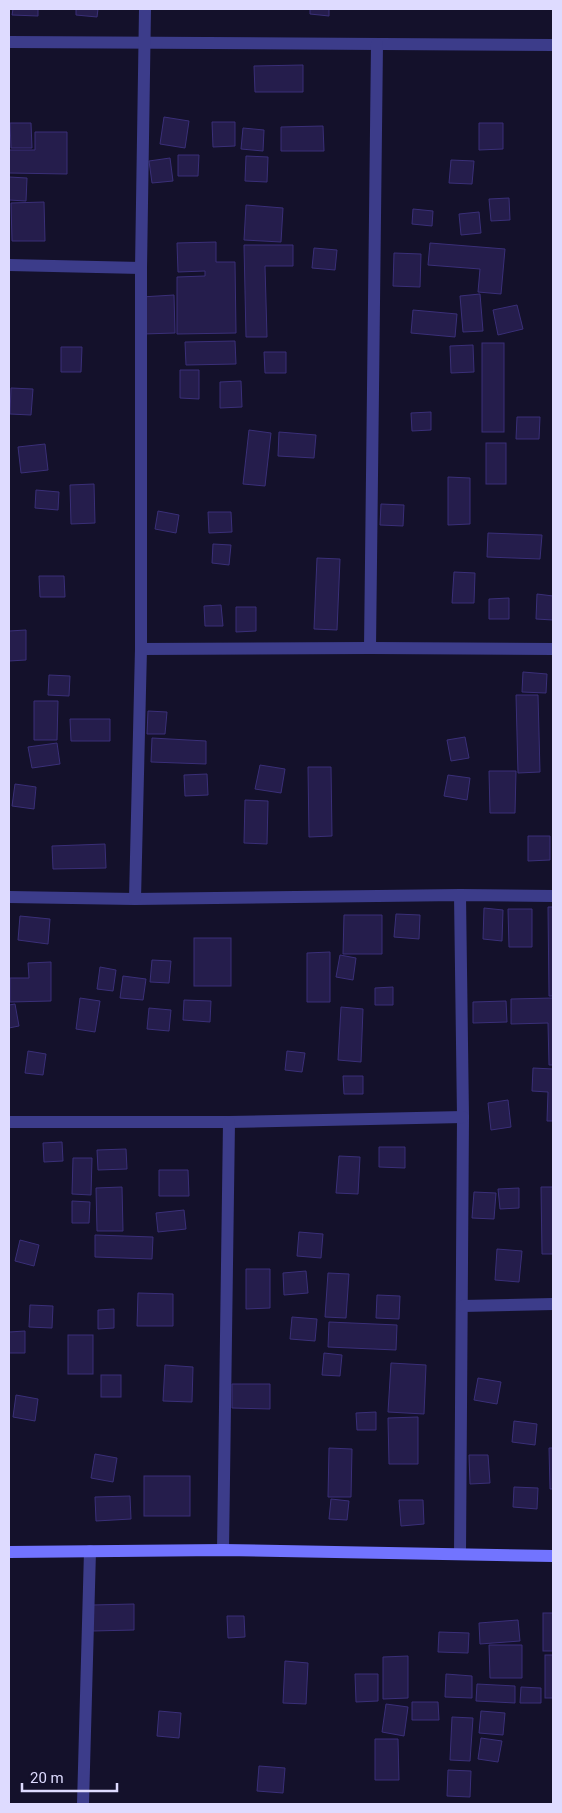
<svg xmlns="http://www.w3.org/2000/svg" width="562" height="1813" viewBox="0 0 562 1813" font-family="Roboto,sans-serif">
<rect width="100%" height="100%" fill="#14112b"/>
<!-- building -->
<g fill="#251d4c" stroke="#3a2f78">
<path d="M13 9H38V16L12 15Z"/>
<path d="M76 9H98L97 17 76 15Z"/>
<path d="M310 9H329V16L310 14Z"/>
<path d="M303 65V92H255L254 66Z"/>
<path d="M164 117 189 121 185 148 160 144Z"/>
<path d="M212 122H235V146L213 147Z"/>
<path d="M10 123H31L32 148H11Z"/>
<path d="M479 123H503V149L479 150Z"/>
<path d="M323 126 324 151H281V127Z"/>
<path d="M243 128 264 130 263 151 241 149Z"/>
<path d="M35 132H67V174L9 173V150H35Z"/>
<path d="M178 155H199L198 176H178Z"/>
<path d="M246 156 268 157 267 182 245 181Z"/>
<path d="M170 158 173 181 152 183 149 161Z"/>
<path d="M451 160 474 161 472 184 449 183Z"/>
<path d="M9 177 27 178 26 201 9 200Z"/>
<path d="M509 198 510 220 491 221 489 199Z"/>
<path d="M44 202 45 241H12L11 203Z"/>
<path d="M246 205 283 208 281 242 244 240Z"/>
<path d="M413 209 433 211 432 226 412 224Z"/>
<path d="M479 212 481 233 461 235 459 214Z"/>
<path d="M216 242V262H235L236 333 177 334V277L205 276V271L178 272 177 243Z"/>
<path d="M430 243 505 249 501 294 478 292 480 269 428 265Z"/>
<path d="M244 245H293V266H265L267 337H246Z"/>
<path d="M314 248 337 250 335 270 312 268Z"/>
<path d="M394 253 421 254 420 287 393 286Z"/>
<path d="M480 294 483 331 463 332 460 296Z"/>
<path d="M174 295 175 333 143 334 141 297Z"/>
<path d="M517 305 523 329 498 335 493 310Z"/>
<path d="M413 310 457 314 455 337 411 333Z"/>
<path d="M235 341 236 364 186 365 185 342Z"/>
<rect x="482" y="343" width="22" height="89"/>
<path d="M473 345 474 372 451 373 450 346Z"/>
<path d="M61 347H82L81 372H61Z"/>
<path d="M264 352H286V373H265Z"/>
<path d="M180 370H199V399L180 398Z"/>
<path d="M241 381 242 407 220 408V382Z"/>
<path d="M11 388 33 389 31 415 10 414Z"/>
<path d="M431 412V430L412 431 411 413Z"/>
<path d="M517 417H540L539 439H516Z"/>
<path d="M249 430 271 433 265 486 243 484Z"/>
<path d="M279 432 316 435 314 458 278 456Z"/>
<rect x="486" y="443" width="20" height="41"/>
<path d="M45 444 48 470 21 473 18 447Z"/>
<path d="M448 477 470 478V524L448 525Z"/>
<path d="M94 484 95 523 71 524 70 485Z"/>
<path d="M36 490 59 492 58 510 35 508Z"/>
<path d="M381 504 404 505 403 526 380 525Z"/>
<path d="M158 511 179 515 176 533 155 529Z"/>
<path d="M208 512H231L232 532 209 533Z"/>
<path d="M488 533 542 535 540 559 487 557Z"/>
<path d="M213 544 231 545 229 565 212 563Z"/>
<path d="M317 558 340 559 337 630 314 629Z"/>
<path d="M454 572 475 573 474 603H452Z"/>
<path d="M39 576H64L65 597H40Z"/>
<path d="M537 594 553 596V620L536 619Z"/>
<path d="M509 598V619H489V599Z"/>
<path d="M221 605 223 626H205L204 606Z"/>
<path d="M236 607H256V631L236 632Z"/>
<path d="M26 630V660L9 661V631Z"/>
<path d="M523 672 547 674 546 693 522 692Z"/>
<path d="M49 675 70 676 69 696 48 695Z"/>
<path d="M516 695H538L540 772 518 773Z"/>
<path d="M34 701H58L57 740H34Z"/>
<path d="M148 711 167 712 165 734H147Z"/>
<path d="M70 719H110V741H71Z"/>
<path d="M465 737 469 758 451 761 447 740Z"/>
<path d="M152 738 206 741V764L151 762Z"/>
<path d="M57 743 60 764 32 768 28 747Z"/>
<path d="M260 765 285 769 281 793 255 789Z"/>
<path d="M308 767H331L332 836 309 837Z"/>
<path d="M489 771H516L515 813H490Z"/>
<path d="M207 774 208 795 185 796 184 775Z"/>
<path d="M448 775 470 778 467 800 444 796Z"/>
<path d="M15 784 36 787 34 809 12 806Z"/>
<path d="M245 800 268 801 267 844 244 843Z"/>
<path d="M528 836H550V860L528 861Z"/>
<path d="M105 844 106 868 53 869 52 846Z"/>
<path d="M548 907H553V996H549Z"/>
<path d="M484 908 503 910 502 941 483 939Z"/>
<path d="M508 909H532V947H509Z"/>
<path d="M396 914 420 915 419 939 394 937Z"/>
<path d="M344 915H382V954H343Z"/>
<path d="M20 916 50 919 48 944 18 940Z"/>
<rect x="194" y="938" width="37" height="48"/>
<path d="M330 952V1002H307V953Z"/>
<path d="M340 955 356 958 353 980 336 977Z"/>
<path d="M152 960 171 961 169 983 150 982Z"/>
<path d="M51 962V1001L10 1002V978H29L28 963Z"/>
<path d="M100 967 116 970 113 991 97 989Z"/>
<path d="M123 976 146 979 143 1000 120 998Z"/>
<path d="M393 987V1005H375V988Z"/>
<path d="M80 998 100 1001 95 1032 76 1029Z"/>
<path d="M553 998V1065H549L548 1023 511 1024V999Z"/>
<path d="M184 1000 211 1001 210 1022 183 1020Z"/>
<path d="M506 1001 507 1022 473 1023V1002Z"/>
<path d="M15 1004 19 1026 9 1028V1005Z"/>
<path d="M341 1007 363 1009 361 1062 338 1060Z"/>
<path d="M149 1008 171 1010 169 1031 147 1029Z"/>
<path d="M28 1051 46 1054 43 1075 25 1073Z"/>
<path d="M287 1051 305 1053 302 1072 285 1070Z"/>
<path d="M533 1068 553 1069V1121H547L548 1092 532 1091Z"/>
<path d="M343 1076H363V1094H344Z"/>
<path d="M508 1100 511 1127 491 1130 488 1103Z"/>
<path d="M62 1142 63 1161 44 1162 43 1143Z"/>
<path d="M379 1147H405V1168L379 1167Z"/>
<path d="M126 1149 127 1169 98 1170 97 1150Z"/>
<path d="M339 1156 360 1157 358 1194 336 1193Z"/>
<path d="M73 1158H92L91 1195 72 1194Z"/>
<path d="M159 1170H188L189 1196H159Z"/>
<path d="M122 1187 123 1231H97L96 1188Z"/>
<path d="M541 1187H553V1254H542Z"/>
<path d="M519 1188V1208L500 1209 498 1189Z"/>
<path d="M474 1192 496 1193 494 1219 472 1218Z"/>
<path d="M72 1201 90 1202 89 1223H72Z"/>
<path d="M184 1210 186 1229 158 1232 156 1213Z"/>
<path d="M299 1232 323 1234 321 1258 297 1256Z"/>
<path d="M95 1235 153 1237 152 1259 95 1257Z"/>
<path d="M20 1240 39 1245 34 1266 15 1261Z"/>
<path d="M497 1249 522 1251 519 1282 495 1280Z"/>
<path d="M246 1269H270V1308L246 1309Z"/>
<path d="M306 1271 308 1293 284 1295 283 1273Z"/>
<path d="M328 1273 349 1274 346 1318 325 1317Z"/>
<path d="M138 1293 173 1294V1326H137Z"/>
<path d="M377 1295 400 1296 399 1319 376 1318Z"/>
<path d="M30 1305 53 1306 52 1328 29 1327Z"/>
<path d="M114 1309V1328L98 1329V1310Z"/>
<path d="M292 1317 317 1319 315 1341 290 1339Z"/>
<path d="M329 1322 397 1325 396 1350 328 1347Z"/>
<path d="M25 1331V1353H9V1332Z"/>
<rect x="68" y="1335" width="25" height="39"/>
<path d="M324 1353 342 1355 340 1376 322 1375Z"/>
<path d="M391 1363 426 1365 424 1414 388 1412Z"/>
<path d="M165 1365 193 1367 192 1402 163 1401Z"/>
<rect x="101" y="1375" width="20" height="22"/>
<path d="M478 1378 501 1382 497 1404 474 1400Z"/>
<path d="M232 1384H270V1409L232 1408Z"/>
<path d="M16 1395 38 1399 35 1421 13 1417Z"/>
<path d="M376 1412V1430H357L356 1413Z"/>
<path d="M418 1417V1464H389L388 1418Z"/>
<path d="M514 1421 537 1424 535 1445 512 1442Z"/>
<path d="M329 1448 352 1449 351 1497H328Z"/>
<path d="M549 1448H553V1489H550Z"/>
<path d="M95 1454 117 1458 113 1482 91 1478Z"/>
<path d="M469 1455H488L490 1483 470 1484Z"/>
<rect x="144" y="1476" width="46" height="40"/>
<path d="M514 1487 538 1488 537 1509 513 1507Z"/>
<path d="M130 1496 131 1519 96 1521 95 1497Z"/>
<path d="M331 1499 349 1501 347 1520 329 1519Z"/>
<path d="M399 1500H423L424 1524 401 1526Z"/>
<path d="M134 1604V1630L93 1631 92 1605Z"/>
<rect x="543" y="1613" width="10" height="38"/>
<path d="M227 1616H244L245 1637 228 1638Z"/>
<path d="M518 1620 520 1641 480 1644 479 1623Z"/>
<path d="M439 1632 469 1633 468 1653 438 1652Z"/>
<path d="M489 1645H522V1678H490Z"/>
<rect x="545" y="1655" width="8" height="43"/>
<path d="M408 1656V1698L383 1699V1657Z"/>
<path d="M285 1661 308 1663 306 1704 283 1703Z"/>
<path d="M355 1674H378V1701L356 1702Z"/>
<path d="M446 1674 472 1676V1698L445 1697Z"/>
<path d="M477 1684 515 1686V1703L476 1701Z"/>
<path d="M521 1687 541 1688V1703H520Z"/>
<path d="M412 1702H438L439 1720H412Z"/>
<path d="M386 1704 408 1707 404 1736 382 1732Z"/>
<path d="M159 1711 181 1713 179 1738 157 1736Z"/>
<path d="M481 1711 505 1713 503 1735 479 1733Z"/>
<path d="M452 1717 473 1718 470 1761 450 1760Z"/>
<path d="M481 1738 502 1741 498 1762 478 1759Z"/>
<path d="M375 1739H398L399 1780H375Z"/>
<path d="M259 1766 285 1768 283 1793 257 1791Z"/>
<path d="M448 1770 471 1771 470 1797 447 1796Z"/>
</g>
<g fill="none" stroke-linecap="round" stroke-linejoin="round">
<!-- street -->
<g stroke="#3c3c8a" stroke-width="12">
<path d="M9 42 553 45"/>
<path d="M9 265 141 268"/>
<path d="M370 648 377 44"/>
<path d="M141 649 370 648 553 649"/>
<path d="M460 895 463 1117 460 1554"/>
<path d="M9 897 135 899 460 895 553 896"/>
<path d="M135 899 141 649V268L145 9"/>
<path d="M9 1122H229L463 1117"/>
<path d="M462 1306 553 1304"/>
<path d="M223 1550 229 1122"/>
<path d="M83 1804 90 1551"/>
</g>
<!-- secondary -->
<path stroke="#7274ff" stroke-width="12" d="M9 1552 223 1550 553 1556"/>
</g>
<!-- border -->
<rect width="562" height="1813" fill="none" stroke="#dedbff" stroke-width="20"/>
<!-- scale -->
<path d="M22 1783v8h95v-8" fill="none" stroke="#dedbff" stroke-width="2.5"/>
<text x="30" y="1783" font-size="15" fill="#dedbff" stroke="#14112b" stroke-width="4" paint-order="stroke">20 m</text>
</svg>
